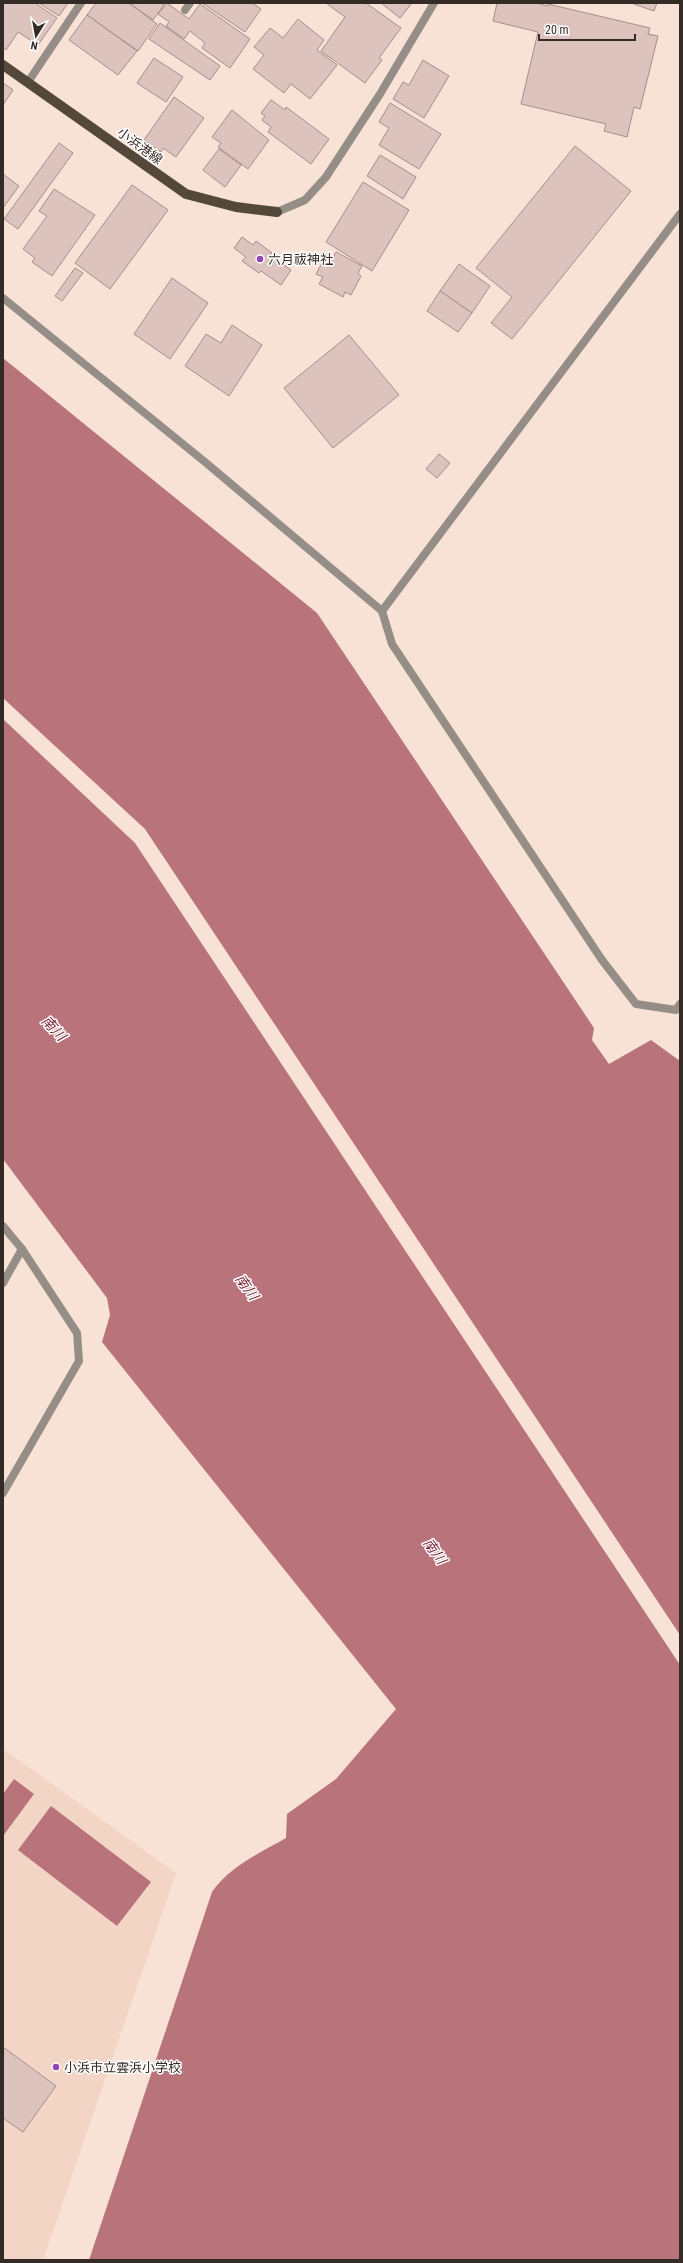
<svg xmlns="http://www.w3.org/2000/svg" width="683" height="2263" viewBox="0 0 683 2263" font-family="'Roboto Condensed','Noto Sans JP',sans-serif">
<rect width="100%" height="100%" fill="#f8e1d5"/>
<!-- built -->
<path fill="#f2d5c5" d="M3 1749 176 1873 43 2260H3Z"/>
<!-- water -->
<g fill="#b8737b">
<path d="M3 358 317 613 594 1028 592 1040 609 1064 651 1040 680 1061V2260H89L212 1892C230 1866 260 1853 286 1838L287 1814 336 1779 396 1709 102 1342 110 1315 107 1298 3 1159Z"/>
<path d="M14 1779 34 1794 3 1836V1794Z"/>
<path d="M51 1806 151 1882 117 1926 18 1850Z"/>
</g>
<!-- pier -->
<path fill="#f8e1d5" d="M3 698 145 829 680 1635V1665L135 843 3 719Z"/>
<!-- building -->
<g fill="#ddc3be" stroke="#a68e8a">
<path d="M3 3H35L57 18 38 45 18 32 6 50 3 47Z"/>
<path d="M39 3H68L59 16Z"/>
<path d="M96 3H129L157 24 138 51 87 15Z"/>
<path d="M129 3H162L164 5 153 20Z"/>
<path d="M167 3 189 19 200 4 250 39 230 68 202 48 205 43 190 31 184 39 166 26 169 22 158 14Z"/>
<path d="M202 3H252L261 9 245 32Z"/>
<path d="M326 3H366L401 28 379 58 382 60 365 83 321 51 345 17Z"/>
<path d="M381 3H412L400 18Z"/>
<path d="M497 3H536L548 6V4L650 28 648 34 658 36 640 109 634 107 627 137 604 131 606 124 521 104 538 32 493 21Z"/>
<path d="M631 3H657L654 11Z"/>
<path d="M87 15 137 51 118 75 69 40Z"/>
<path d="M298 19 324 40 317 50 337 65 310 99 291 84 284 93 253 69 264 55 254 47 270 28 283 38Z"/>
<path d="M160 23 220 66 210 80 149 39Z"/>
<path d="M154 58 183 77 166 102 137 83Z"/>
<path d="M423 60 449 76 424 118 393 99 403 82 409 85Z"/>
<path d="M3 83 13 90 3 105Z"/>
<path d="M174 97 204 118 176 157 163 148 161 152 144 140Z"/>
<path d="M271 100 285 110 286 107 329 139 311 164 268 132 271 127 262 120 265 116 261 113Z"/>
<path d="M390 103 441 134 419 169 379 145 389 128 379 122Z"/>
<path d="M232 110 269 140 248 169 218 147 221 143 212 137Z"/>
<path d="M59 143 73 153 18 229 4 219Z"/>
<path d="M575 146 631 191 512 339 491 323 512 297 476 268Z"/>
<path d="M219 149 241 165 225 187 203 170Z"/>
<path d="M380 155 416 177 403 199 367 176Z"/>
<path d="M3 174 19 186 3 208Z"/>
<path d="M363 182 409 210 372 271 326 242Z"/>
<path d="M132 185 168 210 110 289 75 263Z"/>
<path d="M54 189 95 215 52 276 32 262 35 258 23 249 47 216 39 211Z"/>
<path d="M242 237 253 245 256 241 272 253 270 255 291 270 281 285 261 271 259 273 242 261 246 257 234 248Z"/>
<path d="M336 252 362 266 358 273 361 276 351 295 345 292 343 297 319 284 323 277 316 274 327 254 333 258Z"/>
<path d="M459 264 490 286 472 313 440 291Z"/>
<path d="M75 268 83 273 62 301 55 296Z"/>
<path d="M172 278 208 303 170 359 134 334Z"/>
<path d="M440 291 472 313 458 332 427 311Z"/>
<path d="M232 325 262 345 229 396 185 366 206 334 221 343Z"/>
<path d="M349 335 399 395 333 448 284 388Z"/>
<path d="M439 454 450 463 437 478 426 469Z"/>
<path d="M3 2047 56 2086 23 2132 3 2118Z"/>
</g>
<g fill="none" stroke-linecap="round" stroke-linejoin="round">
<!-- service -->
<g stroke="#958e87" stroke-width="8">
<path d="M185 10 190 3"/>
<path d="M28 82 81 3"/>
<path d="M3 1283 22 1249"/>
</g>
<!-- minor -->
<g stroke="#958e87" stroke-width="8">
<path d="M277 212 305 200 326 177 380 94 434 3"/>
<path d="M3 1226 22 1249 77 1333 79 1361 3 1493"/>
</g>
<!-- tertiary -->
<g stroke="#958e87" stroke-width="8">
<path d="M3 298 205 462 382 611 392 644 602 960 636 1004 676 1010 680 1004"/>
<path d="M382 611 680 214"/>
</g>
<!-- primary -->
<path stroke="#54483b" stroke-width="10" d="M3 65 186 194 236 207 277 212"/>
</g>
<!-- markers -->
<g fill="#9644b3" stroke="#fff" stroke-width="1.5">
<circle cx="260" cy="259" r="4"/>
<circle cx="56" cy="2067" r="4"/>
</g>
<g text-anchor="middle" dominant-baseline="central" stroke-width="3" stroke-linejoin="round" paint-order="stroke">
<!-- street labels -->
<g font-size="13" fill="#342b27" stroke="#fff">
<text transform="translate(140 146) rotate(36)">小浜港線</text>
</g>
<!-- poi labels -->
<g font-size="13" fill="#342b27" stroke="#fff" text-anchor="start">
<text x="268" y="259">六月祓神社</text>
<text x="64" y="2067">小浜市立雲浜小学校</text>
</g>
<!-- water labels -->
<g font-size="14" font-style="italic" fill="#741f31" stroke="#fff">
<text transform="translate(54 1028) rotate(47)">南川</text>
<text transform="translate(247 1287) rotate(55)">南川</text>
<text transform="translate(435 1551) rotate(55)">南川</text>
</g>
</g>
<!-- border -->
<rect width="683" height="2263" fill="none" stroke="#342b27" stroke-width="8"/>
<!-- north arrow -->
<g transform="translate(36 36) rotate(191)" stroke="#ffffff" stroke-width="3" paint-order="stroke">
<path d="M0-3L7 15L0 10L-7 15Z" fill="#342b27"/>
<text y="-6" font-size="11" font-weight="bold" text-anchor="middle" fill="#342b27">N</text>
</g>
<!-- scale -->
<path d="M539 34v6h96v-6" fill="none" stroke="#342b27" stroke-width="2"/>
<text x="545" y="34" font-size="12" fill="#342b27" stroke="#ffffff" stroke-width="3" paint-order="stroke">20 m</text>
</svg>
